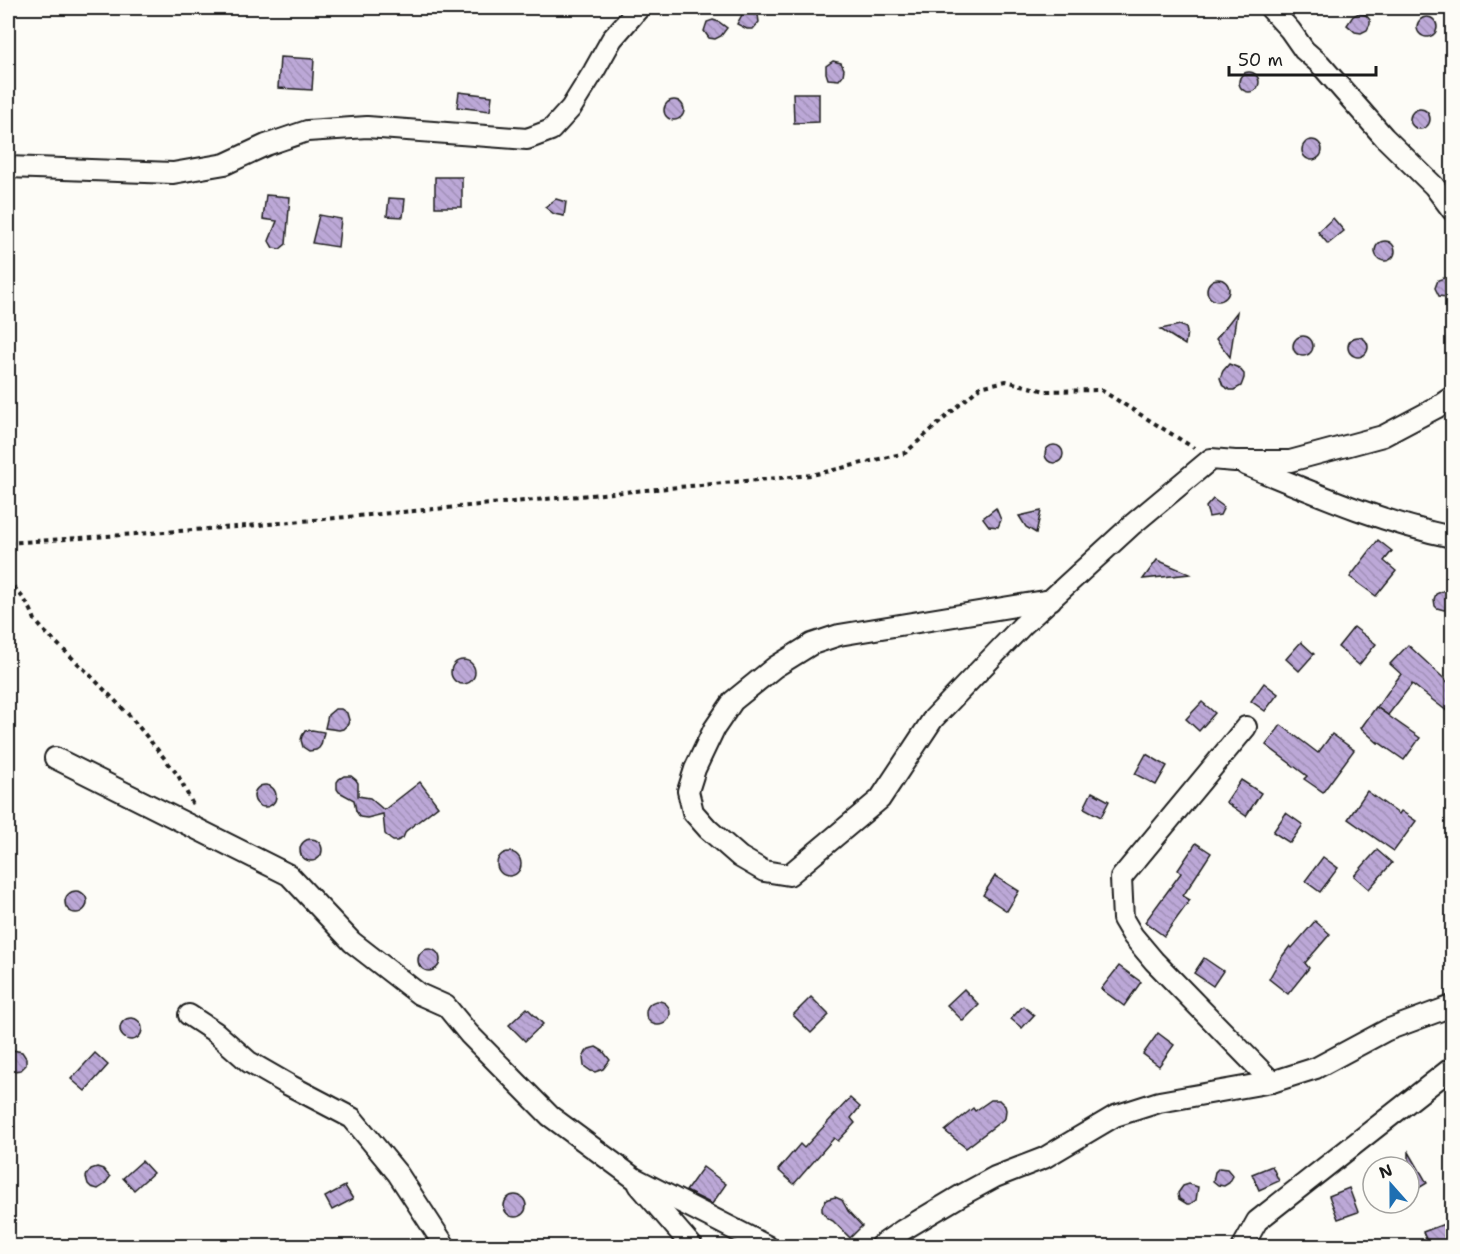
<svg xmlns="http://www.w3.org/2000/svg" width="1460" height="1254" viewBox="0 0 1460 1254" font-family="'Shantell Sans',sans-serif">
<defs>
<pattern id="building-back-hatch" width="6" height="6" patternUnits="userSpaceOnUse" patternTransform="scale(1.5)"><rect width="6" height="6" fill="#bca8d7"/><path d="M-1 5l2 2M0 0l6 6M5-1l2 2" fill="none" stroke="#a190b8"/></pattern>
</defs>
<rect width="100%" height="100%" fill="#fdfcf7"/>
<filter id="ink" filterUnits="userSpaceOnUse"><feTurbulence type="fractalNoise" baseFrequency=".0167" numOctaves="2"/><feDisplacementMap in="SourceGraphic" scale="12" xChannelSelector="R" yChannelSelector="G"/><feConvolveMatrix kernelMatrix="1 2 1 2 8 2 1 2 1" color-interpolation-filters="sRGB"/></filter>
<g filter="url(#ink)">
<!-- building -->
<g fill="url(#building-back-hatch)" stroke="#1c1c1c" stroke-width="1.5">
<path d="M751 10 758 15 759 22 753 29H747L737 24 743 13Z"/>
<path d="M1359 13 1366 15 1370 20V24L1367 30 1361 33 1355 32 1347 25 1353 16Z"/>
<circle cx="1427" cy="27" r="10"/>
<path d="M713 20 719 22 727 28 721 36 715 39 709 38 704 31 707 22Z"/>
<path d="M280 57 314 59 312 90 278 88Z"/>
<path d="M833 61 841 63 844 69 843 75 839 80 828 79 826 73V66Z"/>
<circle cx="1249" cy="82" r="10"/>
<path d="M459 92 492 96 490 111 457 107Z"/>
<path d="M793 93H819V122L794 123Z"/>
<circle cx="674" cy="110" r="10"/>
<circle cx="1420" cy="119" r="10"/>
<circle cx="1312" cy="150" r="10"/>
<rect x="435" y="177" width="27" height="30"/>
<path d="M266 195 290 197 286 244 280 249 273 248 269 241 277 221 263 219Z"/>
<path d="M389 198 405 199 403 217 387 216Z"/>
<path d="M556 199 566 202 564 216 554 214 545 207Z"/>
<path d="M319 215 341 219 338 247 312 243Z"/>
<path d="M1333 218 1344 231 1328 244 1318 232Z"/>
<circle cx="1385" cy="251" r="10"/>
<path d="M1444 278 1452 281V295L1446 297 1439 296 1435 288 1438 280Z"/>
<circle cx="1218" cy="290" r="11"/>
<path d="M1237 312 1230 357 1216 339Z"/>
<path d="M1180 325 1186 328 1187 332 1185 345 1160 329Z"/>
<circle cx="1303" cy="346" r="10"/>
<circle cx="1358" cy="347" r="10"/>
<path d="M1229 364 1239 368 1244 374V378L1241 386 1234 390H1230L1223 386 1220 378 1223 371Z"/>
<circle cx="1054" cy="454" r="9"/>
<path d="M1213 499 1224 507 1220 515 1209 517 1206 507Z"/>
<path d="M996 508 1001 520 998 527 989 526 983 518Z"/>
<path d="M1041 511 1036 533 1026 527 1019 516Z"/>
<path d="M1378 540 1392 551 1384 561 1396 571 1376 596 1350 577Z"/>
<path d="M1157 560 1190 574 1143 579Z"/>
<path d="M1452 587V605L1450 608 1444 610 1437 608 1435 606 1434 599 1436 594Z"/>
<path d="M1354 627 1376 644 1359 665 1338 647Z"/>
<path d="M1301 642 1314 654 1299 671 1286 659Z"/>
<path d="M1408 645 1452 686V715L1412 684 1388 715 1377 707 1401 674 1390 664Z"/>
<circle cx="463" cy="672" r="12"/>
<path d="M1264 683 1278 694 1265 711 1251 701Z"/>
<path d="M1202 702 1215 713 1199 731 1186 719Z"/>
<path d="M1376 707 1420 738 1404 760 1378 742V743L1361 728Z"/>
<path d="M335 709H341L347 713 349 720 348 724 343 729 339 730 325 728 328 715Z"/>
<path d="M1281 725 1318 753 1332 734 1354 750 1323 792 1304 779 1307 776 1266 745Z"/>
<path d="M312 730 324 732 321 745 319 748 316 750 309 751 303 747 301 740 302 736 305 731Z"/>
<path d="M1146 754 1167 766 1156 785 1135 774Z"/>
<path d="M344 776H351L356 780 358 783V796L370 798 384 810 420 782 438 806 406 831 403 838 397 841H393L390 839 385 834 383 814 367 818 360 817 356 811 354 800 339 792 337 789V782L339 779Z"/>
<path d="M1241 780 1261 793 1246 816 1226 802Z"/>
<circle cx="265" cy="796" r="11"/>
<path d="M1367 791 1399 814 1401 811 1416 821 1394 851 1348 819Z"/>
<path d="M1092 792 1109 801 1101 817 1084 808Z"/>
<path d="M1286 813 1303 825 1290 843 1273 832Z"/>
<circle cx="311" cy="850" r="11"/>
<path d="M1196 843 1211 853 1183 896 1190 900 1164 936 1145 922 1181 873 1178 870Z"/>
<path d="M1377 850 1392 863 1369 889 1354 876Z"/>
<circle cx="509" cy="864" r="12"/>
<path d="M1323 857 1338 868 1320 892 1305 881Z"/>
<path d="M995 876 1019 891 1007 911 983 895Z"/>
<circle cx="76" cy="902" r="11"/>
<path d="M1315 921 1330 934 1305 963 1309 968 1288 994 1269 979 1281 958 1290 946 1292 948Z"/>
<circle cx="429" cy="960" r="11"/>
<path d="M1204 958 1223 971 1213 986 1194 973Z"/>
<path d="M1119 966 1141 982 1124 1006 1101 989Z"/>
<path d="M964 989 979 1005 963 1021 947 1005Z"/>
<path d="M811 997 829 1015 811 1033 793 1015Z"/>
<circle cx="658" cy="1013" r="12"/>
<path d="M1023 1006 1034 1015 1022 1028 1011 1019Z"/>
<path d="M527 1008 543 1024 525 1041 509 1025Z"/>
<circle cx="131" cy="1029" r="11"/>
<path d="M1158 1033 1174 1045 1159 1066 1143 1054Z"/>
<path d="M596 1047 603 1051 610 1060 603 1069 595 1072 591 1071 584 1066 583 1058 586 1052 589 1049Z"/>
<path d="M13 1050 22 1052 26 1058V1065L21 1070 14 1071 8 1069V1053Z"/>
<path d="M95 1053 108 1065 85 1091 71 1079Z"/>
<path d="M850 1098 860 1107 851 1118 855 1123 838 1141 834 1138 794 1184 778 1170 800 1144 804 1148Z"/>
<path d="M991 1100H999L1005 1106 1006 1110 1005 1118 966 1148 945 1131 973 1108 975 1111Z"/>
<path d="M1409 1152 1427 1183 1409 1194Z"/>
<path d="M142 1161 153 1173 134 1190 123 1178Z"/>
<path d="M1272 1166 1279 1181 1259 1190 1252 1174Z"/>
<path d="M97 1167 103 1169 110 1177 104 1185 98 1189 91 1187 88 1184 86 1177 87 1174 91 1169Z"/>
<path d="M703 1167 726 1184 712 1204 686 1191Z"/>
<path d="M1219 1168 1227 1169 1233 1176 1229 1183 1224 1186 1218 1185 1213 1181 1215 1172Z"/>
<path d="M1189 1184 1198 1187 1196 1200 1190 1204H1187L1179 1199 1178 1193 1183 1186Z"/>
<path d="M345 1186 353 1199 332 1210 325 1197Z"/>
<path d="M1349 1188 1358 1212 1338 1219 1329 1196Z"/>
<circle cx="515" cy="1206" r="11"/>
<path d="M835 1197 842 1200 848 1211 862 1226 850 1238 833 1221 827 1218 822 1211V1207L825 1201 828 1199Z"/>
<path d="M1452 1221V1246H1429L1423 1232Z"/>
</g>
<g fill="none" stroke-linecap="round" stroke-linejoin="round">
<!-- minor casing -->
<g stroke="#1c1c1c" stroke-width="24">
<g id="minor">
<path d="M1270 8 1290 30 1304 50 1320 64 1384 137 1434 186 1452 210"/>
<path d="M8 167 173 173 225 164 266 145 307 131 367 127 527 139 551 130 571 108 594 71 612 39 639 8"/>
<path d="M1246 465C1314 493 1380 522 1452 537"/>
<path d="M1051 600 839 635 812 644 775 667 733 701 714 729 695 769 688 791 693 812 708 829 740 857 764 871 789 875 880 799 933 719 1023 625 1133 524 1211 459 1235 461H1290L1383 436 1436 408 1452 397"/>
<path d="M1246 727 1121 878 1123 919 1133 936 1154 961 1272 1082"/>
<path d="M55 758 289 875 352 942 419 994 446 1006 469 1034 550 1116 634 1178 767 1246"/>
<path d="M189 1015 215 1032 249 1062 289 1085 352 1118 398 1174 445 1246"/>
<path d="M639 1185 692 1246"/>
<path d="M880 1246 903 1230 960 1196 995 1177 1044 1158 1115 1116 1159 1102 1272 1082 1316 1068 1387 1030 1452 1006"/>
<path d="M1243 1246 1257 1221 1449 1070H1452"/>
</g>
</g>
<!-- path -->
<g stroke="#1c1c1c" stroke-width="4" stroke-dasharray="4.5 4.5" stroke-linecap="butt">
<path d="M8 543 236 527 812 475 905 453 980 387 1006 381 1045 391 1101 390 1194 448"/>
<path d="M8 580 24 599 31 610 35 620 44 631 89 674 129 715 157 749 178 775 194 807"/>
</g>
<!-- minor -->
<use href="#minor" stroke="#fdfcf7" stroke-width="20"/>
</g>
</g>
<!-- margin -->
<rect width="1460" height="1254" fill="none" stroke="#fdfcf7" stroke-width="30"/>
<rect x="15" y="15" width="1430" height="1224" fill="none" stroke="#1c1c1c" stroke-width="2" filter="url(#ink)"/>
<!-- north arrow -->
<g transform="translate(1391 1185) rotate(339)"><circle r="28" fill="#fdfcf7" stroke="#a3a29f" stroke-width="1.5"/>
<path d="M0-4.5L10 22L0 15L-10 22Z" fill="#1f6fb2"/>
<text y="-9" font-size="16" font-weight="bold" text-anchor="middle" fill="#1c1c1c">N</text>
</g>
<!-- scale -->
<path d="M1229 66v9h147v-9" fill="none" stroke="#1c1c1c" stroke-width="3"/>
<text x="1238" y="66" font-size="18" fill="#1c1c1c" stroke="#fdfcf7" stroke-width="4.5" paint-order="stroke">50 m</text>
</svg>
